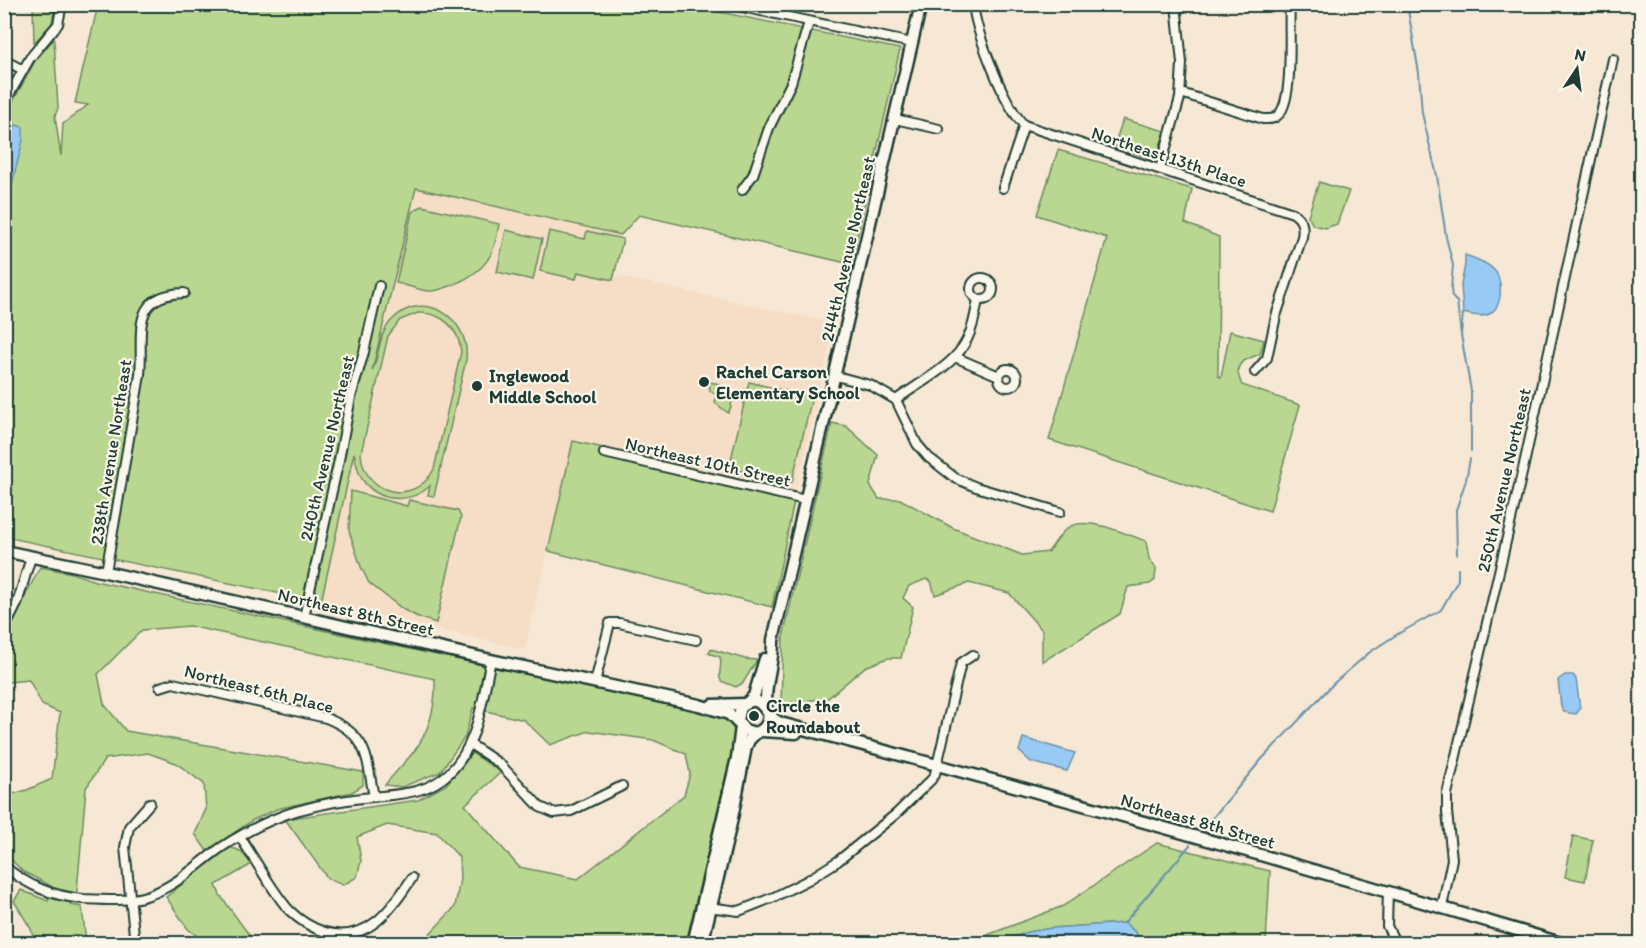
<svg xmlns="http://www.w3.org/2000/svg" width="1646" height="948" viewBox="0 0 1646 948" font-family="Itim,sans-serif">
<rect width="100%" height="100%" fill="#f7e8d5"/>
<filter id="ink" filterUnits="userSpaceOnUse"><feTurbulence type="fractalNoise" baseFrequency=".0167" numOctaves="2"/><feDisplacementMap in="SourceGraphic" scale="12" xChannelSelector="R" yChannelSelector="G"/><feConvolveMatrix kernelMatrix="1 2 1 2 8 2 1 2 1" color-interpolation-filters="sRGB"/></filter>
<g filter="url(#ink)">
<!-- built -->
<path fill="#f5dec5" d="M416 188 621 235 612 275 835 323 796 492 573 441 525 650 321 602 381 331Z"/>
<!-- green -->
<g fill="#b9d790" stroke="#6c8a62" stroke-width="1.5" fill-rule="evenodd">
<path d="M33 5H55L52 23 34 43Z"/>
<path d="M98 5H685L900 49 851 264 639 215 621 235 416 188 372 371C380 355 378 334 392 320 423 287 471 318 466 360L434 496 428 495 430 486C410 504 378 503 362 479 357 471 356 461 354 453L321 602 5 537 4 118 35 61 54 39 58 108 55 116 61 156 63 124 88 105 75 103ZM418 313C442 312 459 328 461 352L434 469C415 507 363 495 361 453L388 336 400 320Z"/>
<path d="M1123 119 1165 131 1157 155 1151 159 1114 146Z"/>
<path d="M1058 150 1192 189 1185 223 1219 237 1218 376 1221 377 1230 331 1264 340 1260 354C1242 361 1232 363 1242 385L1300 405 1270 511 1049 440 1107 238 1037 215Z"/>
<path d="M1319 182 1349 191 1337 224 1326 228 1313 225 1308 216Z"/>
<path d="M422 206 499 224C495 256 485 271 455 284 447 287 437 292 428 291 417 289 406 285 396 283L412 212Z"/>
<path d="M506 230 542 239 533 280 497 272Z"/>
<path d="M549 231 585 239 587 231 623 239 613 280 578 272 576 279 540 271Z"/>
<path d="M709 382C726 383 738 397 728 413L715 403 717 395 710 391Z"/>
<path d="M749 382 812 397 792 482 729 468Z"/>
<path d="M832 423 846 426 878 455 870 485 879 499H900L953 528 1022 555 1048 552C1054 545 1061 531 1069 527 1089 516 1125 534 1146 541L1149 559 1156 568 1155 580 1150 584 1128 587 1120 614 1042 662V630L1009 593 969 583 935 595 931 581 926 579 909 586 903 598 913 607 901 658H888L865 667 828 698 781 704 783 637Z"/>
<path d="M573 441 796 492 772 607 548 551Z"/>
<path d="M351 491 407 506 409 500 458 511 461 517 436 623 418 617 404 610 369 583 361 567 349 531Z"/>
<path d="M40 567 72 573 95 581 711 714 729 721 735 732 732 750 686 943H421L455 907 460 879 459 857 437 833 387 825 357 837 361 861 357 877 343 885 328 879 285 819 418 800 446 785 472 753 501 772 465 805 519 867 578 879 684 795 690 774 686 754 653 740 589 731 550 745 524 720 473 708 465 737 440 772 402 787 385 785C394 773 406 762 415 750 430 729 436 704 435 679L189 626 142 630 98 674 104 704 126 731 363 772V785L352 792 277 809 253 820 207 851 195 834 206 809 204 784 176 763 148 753 105 759 86 788 77 891 70 905 82 907 86 943H35L31 929 14 901 21 890 48 901 51 886 22 871 5 853V796L27 790 52 779 60 713 42 705 29 680 9 682 5 686 4 638Z"/>
<path d="M711 649 745 659 757 660 743 683 736 687 721 681C717 673 723 665 720 657L708 653Z"/>
<path d="M1573 836 1593 840 1585 881 1565 877Z"/>
<path d="M1157 843 1270 871 1266 943H1143L1135 932 1125 923 1052 928 1028 932 997 943 964 944 1063 906Z"/>
<path d="M230 847 240 851 252 864 216 885 220 895 255 943H206L188 929 166 897Z"/>
</g>
<!-- water -->
<g fill="#98caf5" stroke="#6892a8" stroke-width="1.5">
<path d="M16 125 23 127V140L9 196 5 194V145Z"/>
<path d="M1465 255C1474 258 1487 262 1494 270 1503 280 1503 305 1491 313 1483 318 1472 315 1463 313L1461 285 1465 265Z"/>
<path d="M1565 675H1573L1576 679 1580 709 1576 714 1564 712 1561 707 1558 680Z"/>
<path d="M1023 738 1075 753 1067 771 1031 762 1019 751Z"/>
<path d="M1125 923 1135 932 1143 943H997L1028 932 1052 928Z"/>
</g>
<g fill="none" stroke-linecap="round" stroke-linejoin="round">
<!-- stream -->
<g stroke="#6892a8" stroke-width="2">
<path d="M1407 4 1419 73 1422 113 1437 176 1446 237 1453 265 1451 289 1452 297 1457 302 1461 335"/>
<path d="M1463 313 1461 335 1471 391V451"/>
<path d="M1457 555 1456 510 1466 480 1470 459"/>
<path d="M1201 832 1261 760 1334 683 1370 652 1396 635 1441 610 1458 580V569"/>
<path d="M1124 923 1190 845"/>
</g>
<!-- street casing -->
<g stroke="#1f3d34" stroke-width="12">
<g id="street">
<path d="M728 4 912 43"/>
<path d="M973 4C976 33 1004 105 1024 125"/>
<path d="M784 16 786 4"/>
<path d="M4 60 23 70"/>
<path d="M1181 93 1263 119C1268 119 1273 120 1277 116 1295 103 1288 28 1290 4"/>
<path d="M4 104 30 58 58 24 62 4"/>
<path d="M895 119 939 129"/>
<path d="M1024 125 1293 213C1302 219 1304 226 1302 237L1276 316 1267 358 1255 372"/>
<path d="M1160 169 1180 98 1182 63 1176 4"/>
<path d="M1003 188 1024 125"/>
<path d="M742 190 753 175 769 128 791 83 809 22"/>
<circle cx="982" cy="289" r="11"/>
<path d="M955 357 999 376"/>
<circle cx="1008" cy="378" r="9"/>
<path d="M836 376 870 385 896 400 917 444 928 457 955 478 976 487 1060 512"/>
<path d="M896 400C916 385 949 368 962 348 972 334 975 316 978 300"/>
<path d="M604 453 805 500"/>
<path d="M106 572 140 375C144 335 128 295 184 293"/>
<path d="M304 617 339 460 351 397 364 352 379 286"/>
<path d="M4 630 17 604 31 557"/>
<path d="M595 682 610 623H619L696 640"/>
<path d="M160 687 173 683 326 718C369 735 366 757 374 797"/>
<path d="M4 734H5"/>
<path d="M470 744 500 764 540 807 554 813 571 811 622 786"/>
<path d="M240 837C255 859 272 891 289 910 299 920 312 928 325 932 367 944 391 910 412 878"/>
<path d="M4 866C28 886 52 896 83 899 103 900 127 902 146 896 176 887 197 864 222 847 245 832 270 819 296 811 321 804 347 799 372 797 400 794 427 794 449 773 479 745 482 698 491 660"/>
<path d="M1388 891 1387 926 1396 944"/>
<path d="M708 907 739 911 774 897 808 880 838 861 896 814 931 780 935 774 961 663 973 655"/>
<path d="M1442 907 1452 859 1447 812V794L1523 469 1613 59"/>
<path d="M135 944 125 847 129 827 150 803"/>
</g>
</g>
<!-- secondary casing -->
<g stroke="#1f3d34" stroke-width="15">
<g id="secondary">
<path d="M4 551 106 572 491 660 699 705 729 714 739 724"/>
<path d="M748 702 754 696 765 659"/>
<path d="M712 705 745 704"/>
<path d="M767 709C763 686 774 663 773 640L921 4"/>
<path d="M768 712C770 722 766 729 756 733L744 730 738 720 741 707C760 691 763 710 774 719 777 722 781 723 784 724 1045 793 1305 866 1564 944"/>
<path d="M762 731 796 733"/>
<path d="M693 944 737 758 741 727"/>
<path d="M702 944 731 823 746 747 749 740 756 733"/>
</g>
</g>
<!-- street -->
<use href="#street" stroke="#fbf7ec" stroke-width="8"/>
<!-- secondary -->
<use href="#secondary" stroke="#fbf7ec" stroke-width="10"/>
</g>
</g>
<!-- markers -->
<g fill="#1f3d34" stroke="#fbf7ec" stroke-width="2">
<circle cx="704" cy="382" r="6"/>
<circle cx="477" cy="386" r="6"/>
<circle cx="754" cy="716" r="6"/>
</g>
<g text-anchor="middle" dominant-baseline="central" stroke-width="4.5" stroke-linejoin="round" paint-order="stroke">
<!-- street labels -->
<g font-size="18" fill="#1f3d34" stroke="#fbf7ec">
<text transform="translate(1169 157) rotate(18)">Northeast 13th Place</text>
<text transform="translate(848 249) rotate(-77)">244th Avenue Northeast</text>
<text transform="translate(327 448) rotate(-77)">240th Avenue Northeast</text>
<text transform="translate(111 452) rotate(-81)">238th Avenue Northeast</text>
<text transform="translate(708 462) rotate(13)">Northeast 10th Street</text>
<text transform="translate(1504 480) rotate(-77)">250th Avenue Northeast</text>
<text transform="translate(356 612) rotate(13)">Northeast 8th Street</text>
<text transform="translate(259 689) rotate(14)">Northeast 6th Place</text>
<text transform="translate(1198 821) rotate(16)">Northeast 8th Street</text>
</g>
<!-- poi labels -->
<g font-size="18" font-weight="bold" fill="#1f3d34" stroke="#fbf7ec" text-anchor="start">
<text x="716" y="372">Rachel Carson<tspan x="716" dy="21">Elementary School</tspan></text>
<text x="489" y="376">Inglewood<tspan x="489" dy="21">Middle School</tspan></text>
<text x="766" y="706">Circle the<tspan x="766" dy="21">Roundabout</tspan></text>
</g>
</g>
<!-- margin -->
<rect width="1646" height="948" fill="none" stroke="#fbf7ec" stroke-width="24"/>
<rect x="12" y="12" width="1622" height="924" fill="none" stroke="#1f3d34" stroke-width="2" filter="url(#ink)"/>
<!-- north arrow -->
<g transform="translate(1577 69) rotate(13)" stroke="#fbf7ec" stroke-width="4.5" paint-order="stroke">
<path d="M0-4.5L10 22L0 15L-10 22Z" fill="#1f3d34"/>
<text y="-9" font-size="16" font-weight="bold" text-anchor="middle" fill="#1f3d34">N</text>
</g>
</svg>
